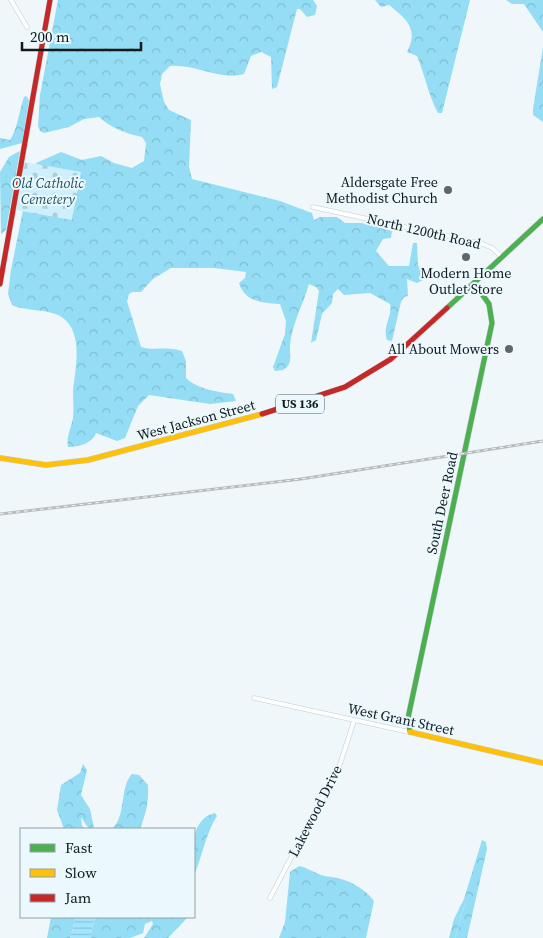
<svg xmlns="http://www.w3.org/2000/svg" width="543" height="938" viewBox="0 0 543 938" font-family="'Source Serif 4',serif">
<defs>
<pattern id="forest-crowns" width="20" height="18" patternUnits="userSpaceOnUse" patternTransform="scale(1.25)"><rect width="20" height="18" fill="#94ddf4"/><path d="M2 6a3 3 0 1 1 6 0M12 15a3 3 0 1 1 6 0" fill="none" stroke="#7fbdd1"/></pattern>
<pattern id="cemetery-stones" width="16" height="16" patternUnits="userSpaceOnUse" patternTransform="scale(1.25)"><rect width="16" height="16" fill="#cef0fd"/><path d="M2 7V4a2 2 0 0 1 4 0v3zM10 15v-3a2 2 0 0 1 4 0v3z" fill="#b0cdd8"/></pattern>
<pattern id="water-rules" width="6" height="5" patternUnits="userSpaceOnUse" patternTransform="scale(1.25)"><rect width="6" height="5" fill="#a3e5fc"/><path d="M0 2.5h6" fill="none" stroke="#8bc4d8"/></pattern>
</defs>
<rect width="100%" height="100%" fill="#eff7fa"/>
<!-- forest -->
<g fill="url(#forest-crowns)">
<path d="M58 0H313L317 6 315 15 307 17 300 9H297L277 87 272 89 271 57 261 52 251 56 244 74C220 81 196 64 170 66L162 74 160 84 164 102 169 110 191 120 189 167 192 179 280 201 312 213 314 220 320 217H337L345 223H361L392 231 391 238 383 239 376 251 389 266H409L413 243H417L418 266 424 269 423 280 417 283 407 279 408 296 404 297 401 302 392 341 387 340C382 326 393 316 390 304L370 293 344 295 338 289 333 294 332 303 322 314 316 340 311 343 319 291 316 287 309 284C303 305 292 324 290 345 289 355 294 363 283 370L275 371 273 367 285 334 286 321 280 304C262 303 245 302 239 283L245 278 246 272 214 268H171L153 279 141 292H132L129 294 127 301 141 347C154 351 166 346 182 351L186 361V378C197 389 218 392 233 394L236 401 210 404 149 395 138 406 125 438 117 441 96 433C92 444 78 447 68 447 66 437 71 428 73 418 74 409 73 400 73 391 75 369 84 334 63 318 49 308 27 312 12 305L8 294 11 270 29 180 36 163 61 152 82 160 101 156 114 163 132 168 144 161 146 143 142 137C125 133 113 129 99 117L84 119 69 127 44 133 40 131 38 126 40 95Z"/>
<path d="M375 0H470L442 113H438C428 94 425 75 417 56L407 52C419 30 407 19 389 5L381 7Z"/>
<path d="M506 0H543V32L524 4H512Z"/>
<path d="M543 47V122L533 115V109Z"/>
<path d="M26 96 29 100 22 143 0 149V138L10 140C18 128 19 111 24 97Z"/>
<path d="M20 151 6 230 1 234 0 172 9 157Z"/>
<path d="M83 764 87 770 81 795 90 809 94 828 98 829H89L81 817 82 826 86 829H64L57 810 61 785 80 773Z"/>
<path d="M132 774 139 775 148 785C149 801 146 814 140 829H112C127 815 119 788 132 774Z"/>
<path d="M215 813 217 816C205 835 203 855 194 875 194 855 188 819 215 813Z"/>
<path d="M482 840 486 842 487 849 467 938H449L454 919 464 899Z"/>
<path d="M299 866C308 868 313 872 321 875 328 877 335 877 341 879 353 882 367 891 374 901L366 938H279L285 922 290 872Z"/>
<path d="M51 917H76L70 938H47Z"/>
<path d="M95 917H188L168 938H144L153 924 152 921 145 924 143 933 130 938H90Z"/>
</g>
<!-- cemetery -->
<path fill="url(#cemetery-stones)" d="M25 162 81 172 72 220 16 210Z"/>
<!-- water -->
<path fill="url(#water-rules)" d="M76 917H95L90 938H70Z"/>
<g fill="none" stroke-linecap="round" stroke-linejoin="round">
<!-- stream -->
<path stroke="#a3e5fc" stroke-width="1" d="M455 938 465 903"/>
<!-- street casing -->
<g stroke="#c4cccf" stroke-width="5">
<g id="street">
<path d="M11 0 27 27"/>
<path d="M313 207 483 244 492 248 502 257"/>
<path d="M254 698 409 732"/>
<path d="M270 898 340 764 354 721"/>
</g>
</g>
<!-- fast casing -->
<g stroke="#c4cccf" stroke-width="6">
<g id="fast">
<path d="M447 308 543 219"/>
<path d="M410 732 408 718 492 323 489 304 474 283"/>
</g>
</g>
<!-- slow casing -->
<g stroke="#c4cccf" stroke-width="6">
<g id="slow">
<path d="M0 458 46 465 88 460 262 414"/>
<path d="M410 732 543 763"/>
</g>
</g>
<!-- jam casing -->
<g stroke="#c4cccf" stroke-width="6">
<g id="jam">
<path d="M0 284 50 0"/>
<path d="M262 414 345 387 391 359 447 308"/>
</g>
</g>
<!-- street -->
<use href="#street" stroke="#fdfefe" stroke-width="4"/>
<!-- fast -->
<use href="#fast" stroke="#4caf50" stroke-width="5"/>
<!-- slow -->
<use href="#slow" stroke="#ffc107" stroke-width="5"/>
<!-- jam -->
<use href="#jam" stroke="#c62828" stroke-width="5"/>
<!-- rail casing -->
<g stroke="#b9bbbb" stroke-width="3">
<path id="rail" d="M0 514 301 479 543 441"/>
</g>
<!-- rail -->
<use href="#rail" stroke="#ebf9fe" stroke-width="1" stroke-dasharray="4" stroke-linecap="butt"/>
</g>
<!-- markers -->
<g fill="#5f676a" stroke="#ebf9fe" stroke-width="2">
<circle cx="448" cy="190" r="5"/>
<circle cx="466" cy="257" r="5"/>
<circle cx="509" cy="349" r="5"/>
</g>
<g text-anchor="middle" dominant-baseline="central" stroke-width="4" stroke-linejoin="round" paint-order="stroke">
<!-- shield labels -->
<rect fill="#ebf9fe" stroke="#535d60" stroke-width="1" x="276" y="394.5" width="48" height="19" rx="4"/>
<g font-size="12" font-weight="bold" fill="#121a1d">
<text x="300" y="404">US 136</text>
</g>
<!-- poi labels -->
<g font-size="14" fill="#121a1d" stroke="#ebf9fe" text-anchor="end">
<text x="438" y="182">Aldersgate Free<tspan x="438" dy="16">Methodist Church</tspan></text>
<text x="466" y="273" text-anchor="middle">Modern Home<tspan x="466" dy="16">Outlet Store</tspan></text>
<text x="499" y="349">All About Mowers</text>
</g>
<!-- park labels -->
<g font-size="14" font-style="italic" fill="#1b5060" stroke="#ebf9fe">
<text x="48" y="183">Old Catholic<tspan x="48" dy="16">Cemetery</tspan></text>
</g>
<!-- street labels -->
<g font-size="14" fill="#121a1d" stroke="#ebf9fe">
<text transform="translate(424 231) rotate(13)">North 1200th Road</text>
<text transform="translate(196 420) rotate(-15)">West Jackson Street</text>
<text transform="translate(442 503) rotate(-78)">South Deer Road</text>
<text transform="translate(401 719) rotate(12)">West Grant Street</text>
<text transform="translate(315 811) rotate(-63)">Lakewood Drive</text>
</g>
</g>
<!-- legend -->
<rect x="20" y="828" width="175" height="90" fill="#ebf9fe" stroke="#94a0a4"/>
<rect x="30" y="844" width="25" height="8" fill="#4caf50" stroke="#94a0a4"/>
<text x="65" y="853" font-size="15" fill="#121a1d">Fast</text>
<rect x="30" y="869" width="25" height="8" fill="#ffc107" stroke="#94a0a4"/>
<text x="65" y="878" font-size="15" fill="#121a1d">Slow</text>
<rect x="30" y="894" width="25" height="8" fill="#c62828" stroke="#94a0a4"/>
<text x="65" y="903" font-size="15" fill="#121a1d">Jam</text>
<!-- scale -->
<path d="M22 42v8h119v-8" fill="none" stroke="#121a1d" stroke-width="2.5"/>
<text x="30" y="42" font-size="15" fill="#121a1d" stroke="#ebf9fe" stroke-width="4" paint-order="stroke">200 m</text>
</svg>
